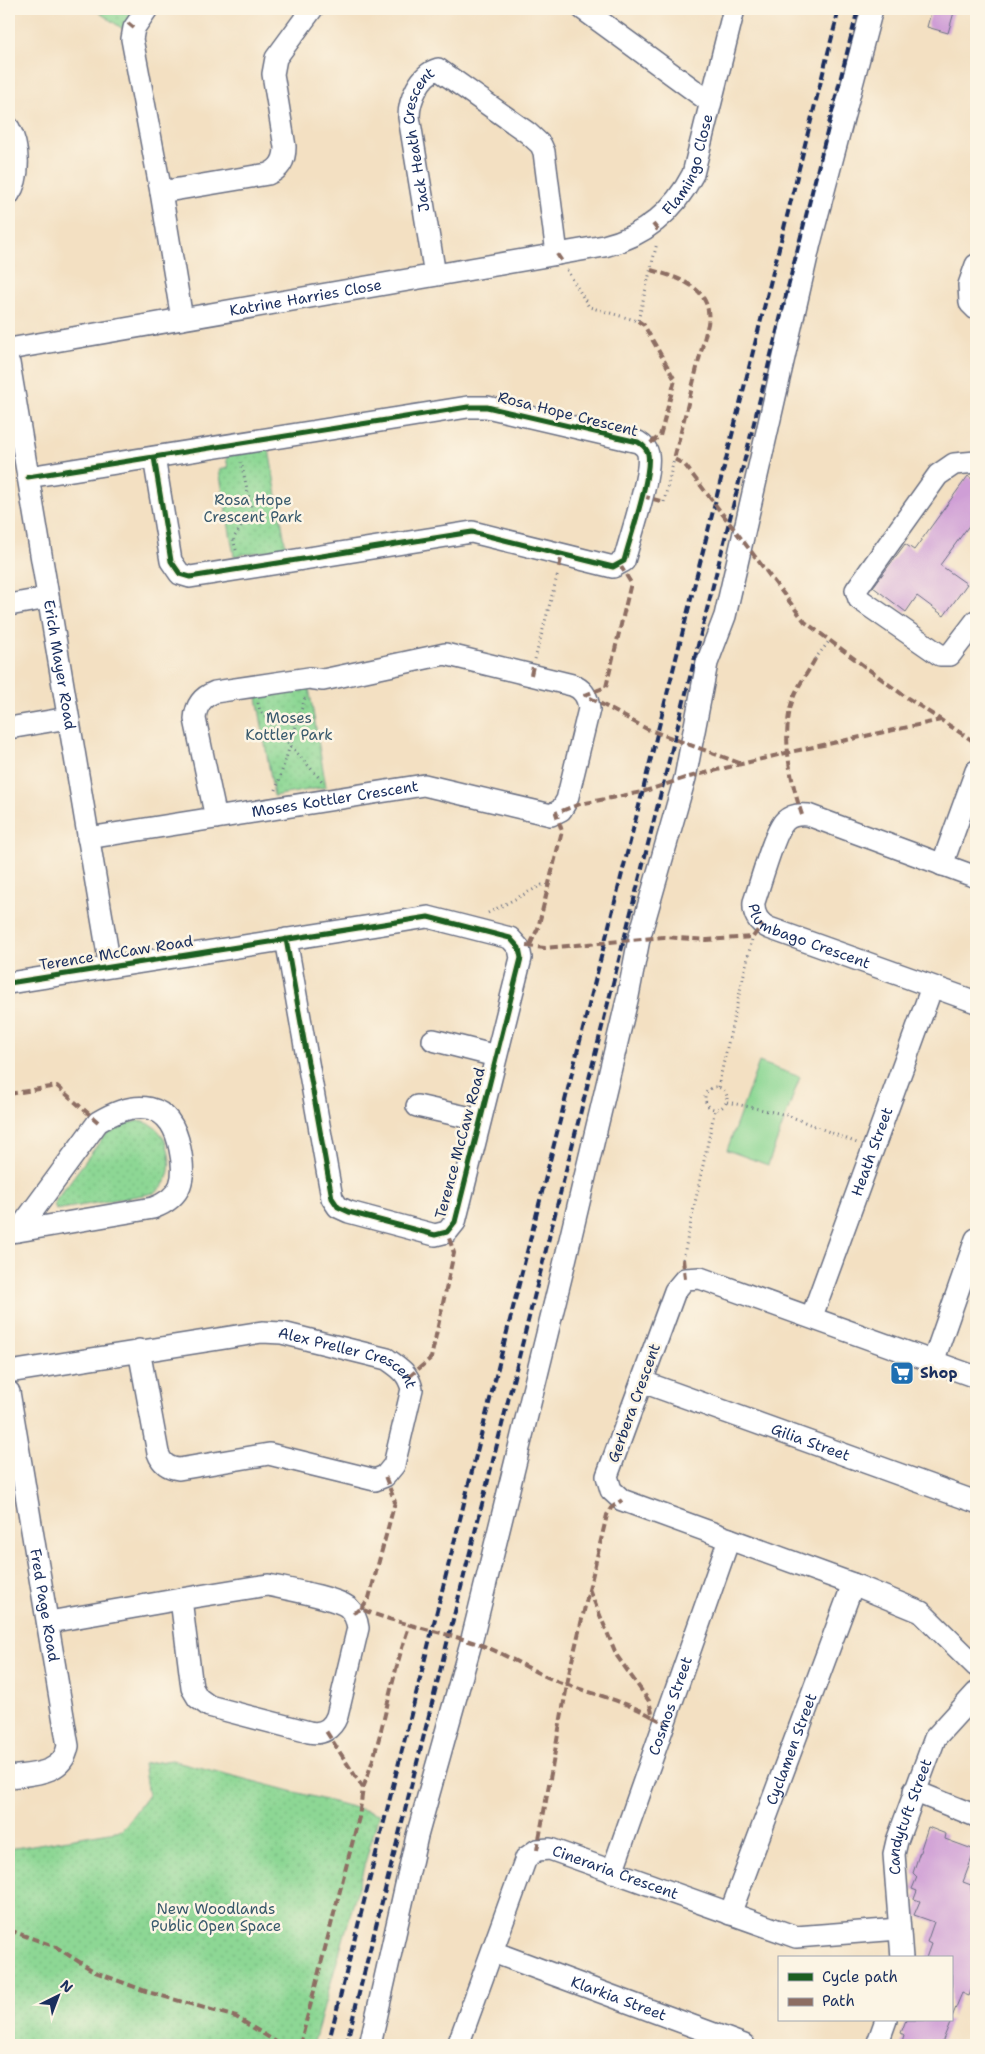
<svg xmlns="http://www.w3.org/2000/svg" width="985" height="2054" viewBox="0 0 985 2054" font-family="'Shantell Sans',sans-serif">
<defs>
<pattern id="park-dots" width="8" height="8" patternUnits="userSpaceOnUse" patternTransform="scale(1.25)"><rect width="8" height="8" fill="#8dd794"/><path d="M2 2h.1M6 6h.1" fill="none" stroke="#79b982" stroke-width="1.8" stroke-linecap="round"/></pattern>
</defs>
<rect width="100%" height="100%" fill="#fcf5e5"/>
<filter id="ink" filterUnits="userSpaceOnUse"><feTurbulence type="fractalNoise" baseFrequency=".02" numOctaves="2"/><feDisplacementMap in="SourceGraphic" scale="10" xChannelSelector="R" yChannelSelector="G"/><feConvolveMatrix kernelMatrix="1 2 1 2 8 2 1 2 1" color-interpolation-filters="sRGB"/></filter>
<filter id="wash" filterUnits="userSpaceOnUse"><feTurbulence type="fractalNoise" baseFrequency=".0096" numOctaves="4" result="noise"/><feDisplacementMap in="SourceGraphic" scale="20" xChannelSelector="R" yChannelSelector="G"/><feGaussianBlur stdDeviation="1.12" result="paint"/><feColorMatrix in="noise" values="0 0 0 0 0 0 0 0 0 0 0 0 0 0 0 0 0 1.4 0 .05"/><feComposite in="paint" operator="in"/></filter>
<g filter="url(#wash)">
<rect width="100%" height="100%" fill="#f3e0c2"/>
<!-- park -->
<g fill="url(#park-dots)" stroke="#548379">
<path d="M94 9H138L123 29Z"/>
<path d="M269 449 286 548 234 556 219 470 228 468 226 456Z"/>
<path d="M309 688 326 787 274 796 257 697Z"/>
<path d="M137 1121C172 1122 181 1179 154 1193L56 1210 54 1203 104 1136 121 1125Z"/>
<path d="M172 1760 379 1814 313 2045H9V1849L122 1830 148 1795 143 1764Z"/>
</g>
<!-- garden -->
<path fill="#8dd794" stroke="#548379" d="M759 1062 800 1077 768 1165 727 1150Z"/>
<g id="blocks">
<!-- building -->
<g fill="#cf9ed6">
<path d="M932 9H955L948 33 927 27Z"/>
<path d="M968 476 976 482V516L940 565 967 584 944 616 917 596 906 612 873 587 905 544 914 550Z"/>
<path d="M928 1827 946 1834 945 1839 975 1850 963 1882 971 1885 976 1977 969 1996 962 1993 952 2017 951 1958H926L931 1944 927 1942 934 1922 914 1915 920 1901 914 1899 917 1891 912 1889 917 1877 913 1873Z"/>
<path d="M906 2020H951L941 2045H901L904 2035 901 2033Z"/>
</g>
</g>
</g>
<g filter="url(#ink)">
<use href="#blocks" fill-opacity="0" stroke="#676d81" stroke-width="1"/>
<g fill="none" stroke-linecap="round" stroke-linejoin="round">
<!-- minor casing -->
<g stroke="#676d81" stroke-width="24">
<g id="minor">
<path d="M147 9 134 28 132 39 161 192 268 174C280 169 285 160 285 147L273 74 276 58 312 9"/>
<path d="M583 9 710 102"/>
<path d="M9 128C19 146 21 177 9 194"/>
<path d="M161 192 182 319"/>
<path d="M976 265 969 285 970 303 976 309"/>
<path id="s1" d="M435 275 409 117C409 100 420 74 438 69L528 133 541 145 544 152 557 254"/>
<path id="s2" d="M9 349 604 246C645 236 674 211 693 174L734 9"/>
<path id="s3" d="M9 363 110 966"/>
<path d="M976 462 954 464 938 475 856 590 859 599 940 655H950L976 621"/>
<path d="M28 477 468 407H487L638 442C643 445 647 448 648 454 652 474 630 538 624 561L613 567 472 532 190 577 180 574 171 561 154 457"/>
<path d="M9 605 48 598"/>
<path d="M9 728 68 718"/>
<path id="s4" d="M88 838 424 785 551 815 561 810 567 800 589 709C588 697 583 689 572 685L445 654 323 680 309 678 215 692C202 697 196 705 195 719L216 818"/>
<path d="M942 865 976 771"/>
<path id="s5" d="M976 877 808 815C800 814 791 815 785 821 774 832 760 885 754 902 753 914 758 923 769 928L976 1002"/>
<path d="M9 983 428 917 510 938 519 948 521 958 455 1222 447 1232 435 1235 349 1212 338 1207 332 1198 286 939"/>
<path d="M433 1040 496 1056"/>
<path d="M417 1106 480 1120"/>
<path d="M9 1232 18 1231 153 1208C183 1197 186 1178 180 1149 171 1100 136 1099 98 1122L18 1231"/>
<path id="s6" d="M812 1316 932 987"/>
<path d="M933 1362 976 1239"/>
<path id="s7" d="M9 1372 262 1332 282 1333 387 1359C400 1368 408 1373 412 1389L394 1465 385 1476 375 1480 269 1454 179 1469C168 1468 162 1464 158 1453L139 1350"/>
<path d="M976 1377 700 1278 685 1279 675 1291 607 1476 611 1490 622 1500 853 1584 921 1612 976 1666"/>
<path id="s8" d="M643 1382 976 1502"/>
<path id="s9" d="M9 1392 68 1746C63 1775 32 1774 9 1777"/>
<path d="M268 1585C286 1589 334 1597 348 1607 354 1613 357 1620 358 1628L337 1716C332 1729 322 1735 309 1732L209 1706 198 1698 192 1688 181 1599Z"/>
<path d="M49 1622 181 1599"/>
<path d="M914 1791 976 1816"/>
<path id="s10" d="M612 1872 729 1539"/>
<path id="s11" d="M730 1914 853 1584"/>
<path id="s12" d="M493 1952 744 2045"/>
<path id="s13" d="M902 1958 894 1854 897 1841 935 1738 976 1693"/>
<path d="M370 2045 417 1836 471 1643 564 1265 628 996 639 939 685 778 707 663 725 616 810 243 872 9"/>
<path id="s14" d="M458 2045 526 1858 537 1850 550 1849 796 1937 899 1929"/>
<path d="M877 2045 886 2020"/>
</g>
</g>
<!-- path -->
<g stroke="#676d81" stroke-width="3" stroke-dasharray="1 4" stroke-linecap="butt">
<path d="M567 270 589 307 638 321 657 243"/>
<path d="M664 502 674 459"/>
<path d="M236 550 233 539 252 511 241 462"/>
<path d="M535 659 558 573"/>
<path d="M815 659 830 640"/>
<path d="M258 703 260 711 322 781"/>
<path d="M276 790 305 698"/>
<path d="M488 913 542 885 549 886"/>
<circle cx="716" cy="1098" r="11"/>
<path d="M718 1087 752 939"/>
<path d="M727 1102 787 1115 857 1143"/>
<path d="M683 1259 715 1109"/>
</g>
<!-- minor -->
<use href="#minor" stroke="#fff" stroke-width="21"/>
<!-- rail -->
<g stroke="#1b2f5e" stroke-width="4" stroke-dasharray="8 4" stroke-linecap="butt">
<path d="M328 2045 839 9"/>
<path d="M346 2045 858 9"/>
</g>
<!-- quiet -->
<g stroke="#8d6e63" stroke-width="4" stroke-dasharray="8 4" stroke-linecap="butt">
<path d="M128 23 134 28"/>
<path d="M653 224 660 233"/>
<path d="M557 254 563 263"/>
<path d="M651 270C679 278 713 287 708 324L674 459 685 465 805 622 903 695 976 743"/>
<path d="M638 321 644 325 675 380 660 436 645 447"/>
<path d="M642 496 664 502"/>
<path d="M620 565 631 583 606 687 585 695 647 729 742 764"/>
<path d="M559 567 562 555"/>
<path d="M531 675 533 666"/>
<path d="M802 815C790 779 780 733 794 696 799 684 809 671 815 659"/>
<path d="M530 945 538 928 562 831 556 813 580 804 642 792 685 778 790 752 941 720"/>
<path d="M526 946 545 948 664 937 707 940 753 937 762 924"/>
<path d="M9 1094 57 1086 98 1122"/>
<path d="M683 1259 685 1279"/>
<path d="M409 1377 431 1358 454 1253 447 1232"/>
<path d="M589 1589 617 1656 649 1701 653 1717 665 1723"/>
<path d="M361 1609 369 1598 395 1502 385 1476"/>
<path d="M353 1613 361 1609C400 1625 442 1631 481 1645 511 1656 538 1676 568 1685 597 1695 627 1702 653 1717"/>
<path d="M363 1788C384 1735 390 1678 410 1624"/>
<path d="M537 1850 570 1669 607 1515 611 1508 622 1500"/>
<path d="M9 1930 56 1947 95 1972 148 1992 236 2017 281 2045"/>
<path d="M300 2045 359 1817 363 1788 326 1731"/>
</g>
<!-- cycleway casing -->
<g stroke="#fcf5e5" stroke-width="8">
<g id="cycleway">
<path d="M28 477 468 407H487L638 442C643 445 647 448 648 454 652 474 630 538 624 561L613 567 472 532 190 577 180 574 171 561 154 457"/>
<path d="M9 983 428 917 510 938 519 948 521 958 455 1222 447 1232 435 1235 349 1212 338 1207 332 1198 286 939"/>
</g>
</g>
<!-- cycleway -->
<use href="#cycleway" stroke="#1b5e20" stroke-width="5"/>
</g>
</g>
<!-- icons -->
<defs>
<g id="supermarket-square" transform="scale(1.25)"><rect x="-9" y="-9" width="18" height="18" rx="4" fill="#1f6fb2" stroke="#fcf5e5"/><path d="M-6-5.5h2.5l.6 2H6L4.5 2H-2.5L-4.4-4H-6ZM-1.5 3.2a1.3 1.3 0 1 0 .1 0ZM3 3.2a1.3 1.3 0 1 0 .1 0Z" fill="#fff"/></g>
</defs>
<g fill-rule="evenodd">
<use href="#supermarket-square" x="902" y="1373"/>
</g>
<g text-anchor="middle" dominant-baseline="central" stroke-width="5" stroke-linejoin="round" paint-order="stroke">
<!-- street labels -->
<g font-size="15" fill="#1b2f5e" stroke="#fcf5e5">
<text stroke="none"><textPath href="#s1" startOffset="139">Jack Heath Crescent</textPath></text>
<text stroke="none"><textPath href="#s2" startOffset="729">Flamingo Close</textPath></text>
<text stroke="none"><textPath href="#s2" startOffset="301">Katrine Harries Close</textPath></text>
<text transform="translate(568 414) rotate(14)">Rosa Hope Crescent</text>
<text stroke="none"><textPath href="#s3" startOffset="306">Erich Mayer Road</textPath></text>
<text stroke="none"><textPath href="#s4" startOffset="250">Moses Kottler Crescent</textPath></text>
<text stroke="none"><textPath href="#s5" startOffset="361">Plumbago Crescent</textPath></text>
<text transform="translate(116 953) rotate(-9)">Terence McCaw Road</text>
<text transform="translate(460 1143) rotate(-75)">Terence McCaw Road</text>
<text stroke="none"><textPath href="#s6" startOffset="175">Heath Street</textPath></text>
<text stroke="none"><textPath href="#s7" startOffset="348">Alex Preller Crescent</textPath></text>
<text transform="translate(634 1403) rotate(-70)">Gerbera Crescent</text>
<text stroke="none"><textPath href="#s8" startOffset="178">Gilia Street</textPath></text>
<text stroke="none"><textPath href="#s9" startOffset="216">Fred Page Road</textPath></text>
<text stroke="none"><textPath href="#s10" startOffset="176">Cosmos Street</textPath></text>
<text stroke="none"><textPath href="#s11" startOffset="176">Cyclamen Street</textPath></text>
<text stroke="none"><textPath href="#s13" startOffset="144">Candytuft Street</textPath></text>
<text stroke="none"><textPath href="#s14" startOffset="295">Cineraria Crescent</textPath></text>
<text stroke="none"><textPath href="#s12" startOffset="134">Klarkia Street</textPath></text>
</g>
<!-- park labels -->
<g font-size="15" fill="#38596c" stroke="#fcf5e5">
<text x="253" y="500">Rosa Hope<tspan x="253" dy="17">Crescent Park</tspan></text>
<text x="289" y="718">Moses<tspan x="289" dy="17">Kottler Park</tspan></text>
<text x="216" y="1909">New Woodlands<tspan x="216" dy="17">Public Open Space</tspan></text>
</g>
<!-- poi labels -->
<g font-size="15" font-weight="bold" fill="#1b2f5e" stroke="#fcf5e5" text-anchor="start">
<text x="920" y="1373">Shop</text>
</g>
</g>
<!-- margin -->
<rect width="985" height="2054" fill="none" stroke="#fcf5e5" stroke-width="30"/>
<!-- legend -->
<rect x="778" y="1956" width="175" height="65" fill="#fcf5e5" stroke="#a2a6af"/>
<rect x="788" y="1973" width="25" height="8" fill="#1b5e20" stroke="#a2a6af"/>
<text x="822" y="1982" font-size="15" fill="#1b2f5e">Cycle path</text>
<rect x="788" y="1998" width="25" height="8" fill="#8d6e63" stroke="#a2a6af"/>
<text x="822" y="2006" font-size="15" fill="#1b2f5e">Path</text>
<!-- north arrow -->
<g transform="translate(58 1996) rotate(42)" stroke="#fcf5e5" stroke-width="4" paint-order="stroke">
<path d="M0-4L9 19L0 12L-9 19Z" fill="#1b2f5e"/>
<text y="-8" font-size="14" font-weight="bold" text-anchor="middle" fill="#1b2f5e">N</text>
</g>
</svg>
